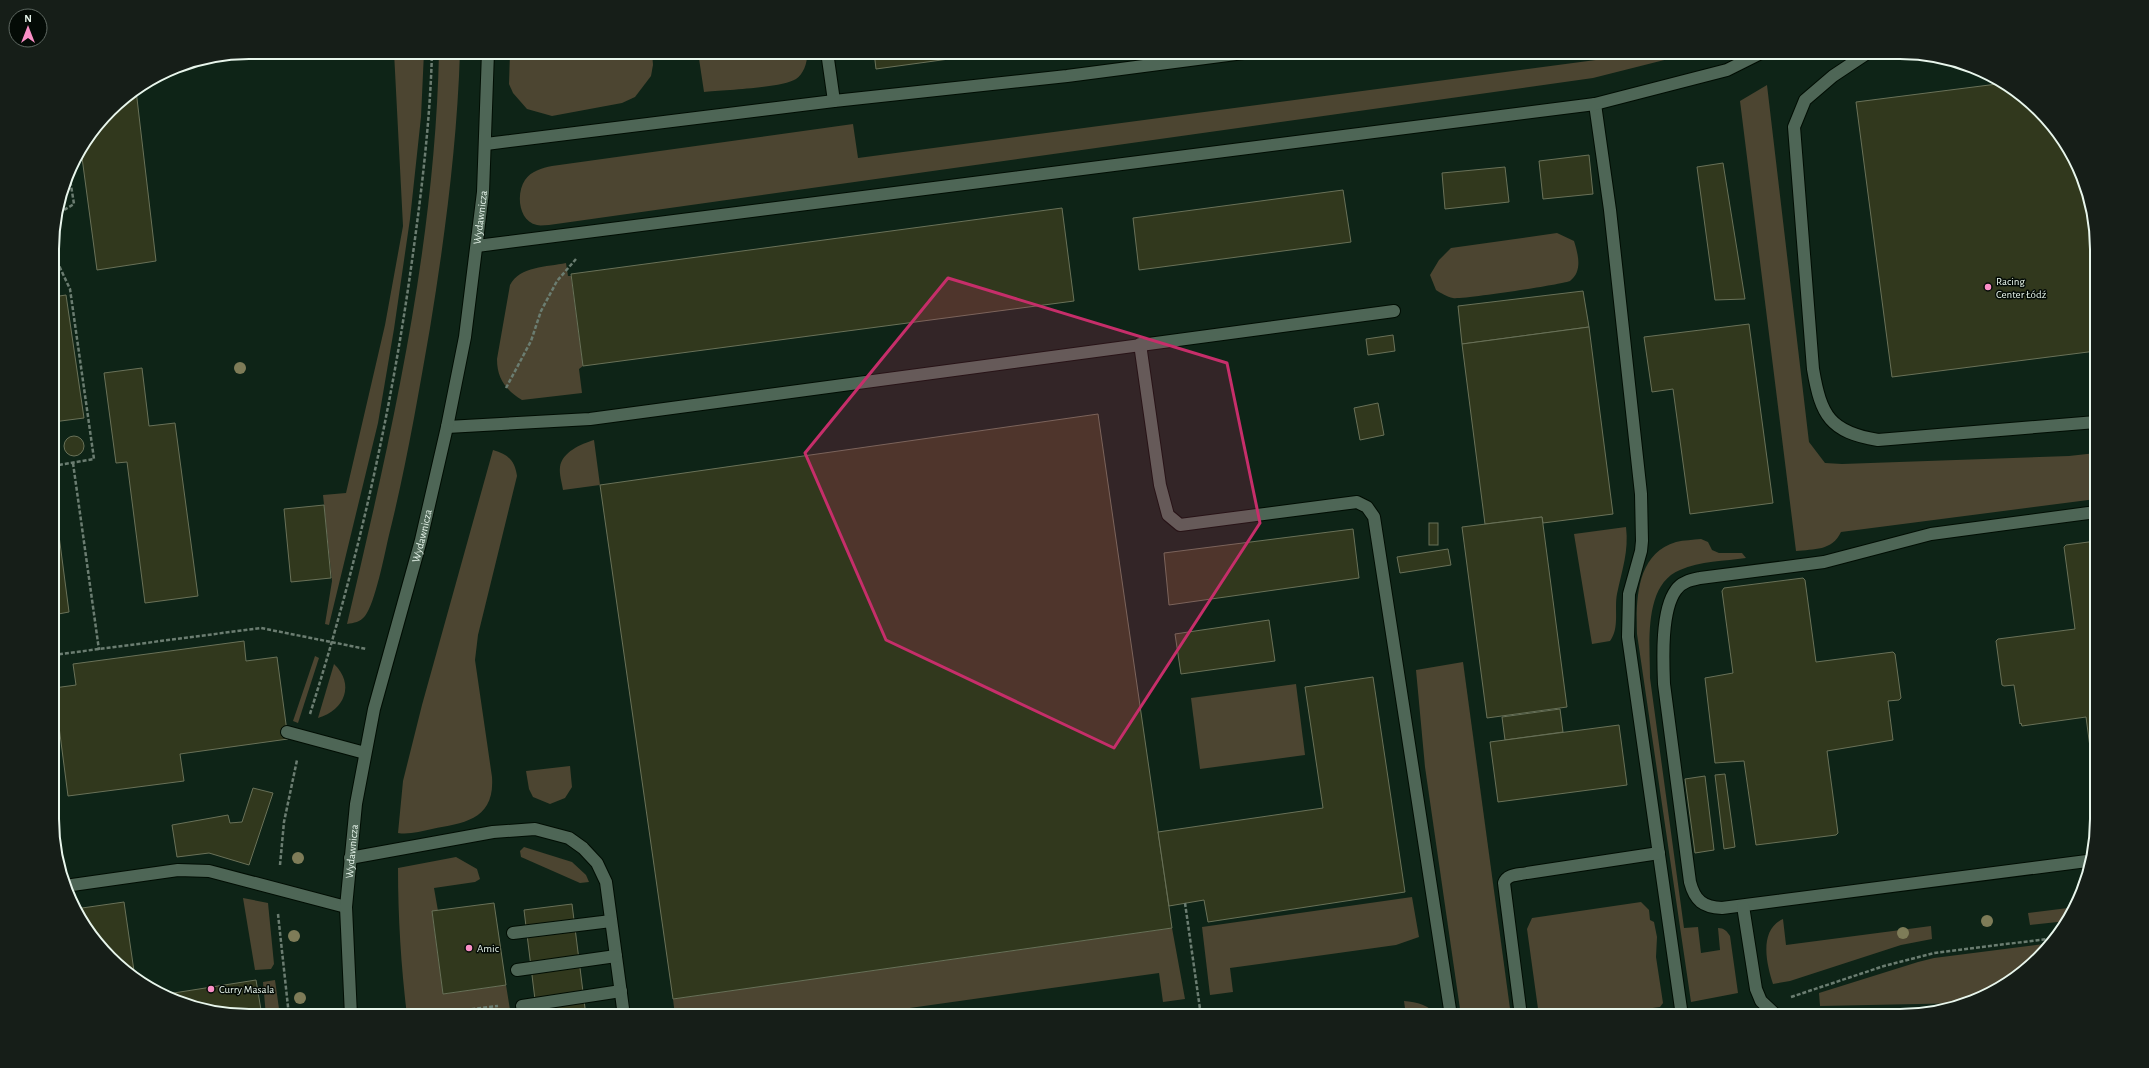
<svg xmlns="http://www.w3.org/2000/svg" width="2149" height="1068" viewBox="0 0 2149 1068" font-family="'Alegreya Sans',sans-serif">
<rect width="100%" height="100%" fill="#0e2417"/>
<!-- green -->
<g fill="#4c4531">
<path d="M394 52H424L421 117 410 219 394 329 378 423 329 625 325 624 332 581 323 495 346 493 385 325 403 226Z"/>
<path d="M439 52H460C457 145 445 236 430 328 418 397 406 467 389 535 385 552 375 604 365 616 360 622 354 623 347 624 391 437 435 246 439 52Z"/>
<path d="M510 52H652L653 65 651 76 635 97 622 103 552 116 527 109 513 93 509 84Z"/>
<path d="M698 52H807C808 61 804 74 796 79 782 88 723 90 704 92Z"/>
<path d="M1656 52H1696L1593 78 549 225C545 225 540 226 537 225 518 221 516 193 525 180 531 171 542 168 552 166L853 124 858 158Z"/>
<path d="M1767 85 1809 442 1825 463 1842 464 2069 456 2096 453V499L1841 532C1832 551 1814 549 1796 551L1740 101Z"/>
<path d="M1557 233 1574 241C1578 254 1583 271 1570 281 1565 284 1460 300 1453 298 1447 297 1441 293 1436 290L1430 275 1439 260 1451 248Z"/>
<path d="M566 263 568 276H571L583 366 579 369 582 393 522 400C506 390 497 379 497 359L510 285C520 266 547 267 566 263Z"/>
<path d="M594 440 600 485 563 490C562 483 559 474 560 467 562 452 581 444 594 440Z"/>
<path d="M493 450C508 454 515 461 517 476L478 635 475 660 492 777C495 820 464 823 432 829 421 831 409 835 398 833L403 781 422 705Z"/>
<path d="M1626 527C1629 551 1622 570 1617 594 1614 609 1620 628 1610 641L1592 644 1574 534Z"/>
<path d="M1701 539 1708 542 1712 550 1719 553H1742L1746 558C1725 561 1700 561 1680 570 1643 585 1650 644 1650 678L1684 928 1698 927 1701 953 1720 950 1718 928C1724 928 1727 931 1730 936L1738 993 1691 1002 1637 634C1636 600 1636 554 1676 542 1684 540 1693 540 1701 539Z"/>
<path d="M315 656 319 658 298 723 293 721Z"/>
<path d="M1463 662 1511 1016H1461L1425 767 1416 670Z"/>
<path d="M334 664C355 684 345 710 318 718Z"/>
<path d="M1296 684 1305 755 1200 769 1191 698Z"/>
<path d="M570 766 572 787 565 798 550 804 533 797 529 789 526 771Z"/>
<path d="M524 847 572 862 586 875 589 882 580 883 521 857 520 851Z"/>
<path d="M456 857 477 869 480 879 475 882 434 888 438 911 432 912 443 994 506 985 511 1016H407C401 966 398 918 398 868Z"/>
<path d="M1412 897 1419 937 1396 945 1230 968 1233 992 1210 995 1202 927Z"/>
<path d="M243 898 268 903 274 964 271 969 255 970Z"/>
<path d="M1641 902 1649 910 1650 920 1654 922 1657 937 1656 957 1663 1003 1660 1007 1593 1016H1539L1527 929 1532 918Z"/>
<path d="M2076 907 2067 921 2030 925 2028 913Z"/>
<path d="M1783 919 1786 945 1931 926 1932 939 1901 945 1790 981 1773 984C1766 963 1759 930 1783 919Z"/>
<path d="M1172 928 1185 999 1163 1002 1159 973 853 1016H675L673 999Z"/>
<path d="M2052 943 2048 949 2009 983 1968 1003 1820 1006 1819 993 1918 962 1934 958Z"/>
<path d="M275 980 280 1016H266L263 982Z"/>
<path d="M1404 1001C1417 1002 1429 1005 1438 1016H1406Z"/>
</g>
<!-- building -->
<g fill="#31381d" stroke="#697158">
<path d="M874 52H1000L876 69Z"/>
<path d="M2005 83 2020 93 2056 129 2082 174 2095 224 2096 351 1892 377 1856 102Z"/>
<path d="M136 90 156 261 97 270 81 150 119 101Z"/>
<path d="M1589 155 1593 194 1543 199 1539 161Z"/>
<path d="M1723 163 1745 299 1715 300 1697 167Z"/>
<path d="M1505 167 1509 202 1445 209 1442 173Z"/>
<path d="M1343 190 1351 242 1139 270 1133 218Z"/>
<path d="M1062 208 1074 301 583 366 571 274Z"/>
<path d="M1583 291 1589 327 1462 344 1458 306Z"/>
<path d="M66 295 84 418 53 422V297Z"/>
<path d="M1749 324 1773 503 1690 514 1673 389 1652 392 1644 337Z"/>
<path d="M1589 327 1613 514 1543 523 1542 517 1485 524 1462 344Z"/>
<path d="M1393 335 1395 351 1368 355 1366 339Z"/>
<path d="M142 368 149 426 175 423 198 596 145 603 127 462 116 463 104 373Z"/>
<path d="M1378 403 1384 435 1360 440 1354 408Z"/>
<path d="M1098 414 1172 928 673 999 600 485Z"/>
<circle cx="74" cy="446" r="10"/>
<path d="M324 505 331 578 291 582 284 509Z"/>
<path d="M1542 517 1567 707 1487 718 1462 527Z"/>
<rect x="1429" y="523" width="9" height="22"/>
<path d="M53 528H58L69 612 53 615Z"/>
<path d="M1353 529 1359 578 1169 605 1164 553Z"/>
<path d="M2096 541 2097 800 2086 717 2022 726 2021 723 2020 724 2014 685 2004 686 2002 685 1996 641 1998 639 2075 629 2064 547 2066 545Z"/>
<path d="M1448 549 1451 565 1400 573 1397 557Z"/>
<path d="M1803 578 1805 580 1816 662 1893 652 1895 654 1901 698 1899 700 1888 701 1893 740 1827 751 1838 833 1836 835 1756 845 1744 761 1715 763 1705 678 1733 673 1722 591 1724 588Z"/>
<path d="M1269 620 1275 661 1181 674 1175 634Z"/>
<path d="M244 641 246 661 277 657 288 739 180 754 184 781 68 796 54 688 76 685 73 664Z"/>
<path d="M1373 677 1405 892 1208 922 1204 900 1169 906 1158 832 1323 808 1305 687Z"/>
<path d="M1560 709 1563 732 1505 740 1502 717Z"/>
<path d="M1619 725 1627 785 1498 802 1490 742Z"/>
<path d="M1725 774 1735 847 1724 849 1715 775Z"/>
<path d="M1705 776 1714 850 1695 853 1685 779Z"/>
<path d="M253 788 273 793 249 865 209 853 177 857 172 825 228 815 230 823 242 822Z"/>
<path d="M124 902 135 978 119 967 93 939 75 909Z"/>
<path d="M494 903 506 985 443 994 432 911Z"/>
<path d="M572 904 586 1016H537L524 910Z"/>
<path d="M256 980 262 1016 210 1012 161 995Z"/>
</g>
<g fill="none" stroke-linecap="round" stroke-linejoin="round">
<!-- lane casing -->
<g stroke="#000d03" stroke-width="14">
<g id="lane">
<path d="M1869 52 1833 76 1805 100 1794 127 1813 369C1821 416 1830 432 1878 440L2096 422"/>
<path d="M834 101 1067 76 1251 52"/>
<path d="M1595 104 1610 210 1641 494 1642 541 1641 551 1629 594 1628 637 1682 1016"/>
<path d="M486 144 834 101 827 52"/>
<path d="M477 246 1595 104 1727 70 1763 52"/>
<path d="M1140 344 1160 485 1168 515 1180 525 1357 502 1367 507 1374 517 1451 1016"/>
<path d="M447 427 590 419 1394 311"/>
<path d="M287 732 365 753"/>
<path d="M350 858 493 832 535 829 569 838 583 848 597 863 606 882 624 1016"/>
<path d="M2087 861 1722 908C1703 907 1695 901 1690 882L1664 684C1663 659 1661 610 1676 590 1681 582 1691 580 1700 578L1824 562 1931 534 2096 512"/>
<path d="M65 886 178 870 209 871 346 907"/>
<path d="M1743 906 1756 989 1761 1001 1777 1016"/>
<path d="M513 933 611 921"/>
<path d="M517 970 616 956"/>
<path d="M522 1006 621 991"/>
<path d="M1521 1016 1504 883C1507 874 1518 875 1527 873L1659 853"/>
</g>
</g>
<!-- secondary casing -->
<g stroke="#000d03" stroke-width="14">
<g id="secondary">
<path id="s1" d="M351 1016 346 907 356 804 374 709 421 540 447 427 465 337 483 192 488 52"/>
</g>
</g>
<!-- path -->
<g stroke="#6b7d71" stroke-width="2.5" stroke-dasharray="4 2" stroke-linecap="butt">
<path d="M59 213 74 204 69 173"/>
<path d="M506 388 531 341 541 311 557 281 576 259"/>
<path d="M73 463 99 650"/>
<path d="M53 466 94 459 70 289 54 255 57 221"/>
<path d="M53 655 261 628 366 649"/>
<path d="M310 714C356 569 390 419 411 268 421 196 430 124 432 52"/>
<path d="M54 809V815"/>
<path d="M280 865 284 822 297 760"/>
<path d="M1185 903 1201 1016"/>
<path d="M278 914 289 1016"/>
<path d="M1791 997 1884 966 1934 953 2055 938"/>
<path d="M436 1016 449 1012 498 1006"/>
<path d="M472 1016 474 1009"/>
<path d="M1722 1016 1741 1012"/>
</g>
<!-- lane -->
<use href="#lane" stroke="#4e6656" stroke-width="12"/>
<!-- secondary -->
<use href="#secondary" stroke="#4e6656" stroke-width="12"/>
</g>
<!-- trees -->
<g fill="#7e7c58">
<circle cx="240" cy="368" r="6"/>
<circle cx="298" cy="858" r="6"/>
<circle cx="1987" cy="921" r="6"/>
<circle cx="1903" cy="933" r="6"/>
<circle cx="294" cy="936" r="6"/>
<circle cx="300" cy="998" r="6"/>
</g>
<!-- marked area -->
<path fill="#c62e6a" fill-opacity="0.2" stroke="#c62e6a" stroke-width="3" stroke-linejoin="round" d="M948 278 1227 363 1260 523 1114 748 886 640 805 453Z"/>
<!-- markers -->
<g fill="#fa8fc6" stroke="#040b06" stroke-width="1.5">
<circle cx="1988" cy="287" r="4"/>
<circle cx="469" cy="948" r="4"/>
<circle cx="211" cy="989" r="4"/>
</g>
<g text-anchor="middle" dominant-baseline="central" stroke-width="3" stroke-linejoin="round" paint-order="stroke">
<!-- street labels -->
<g font-size="11" fill="#e8f6ec" stroke="#040b06">
<text stroke="none"><textPath href="#s1" startOffset="813">Wydawnicza</textPath></text>
<text stroke="none"><textPath href="#s1" startOffset="489">Wydawnicza</textPath></text>
<text stroke="none"><textPath href="#s1" startOffset="165">Wydawnicza</textPath></text>
</g>
<!-- poi labels -->
<g font-size="11" fill="#e8f6ec" stroke="#040b06" text-anchor="start">
<text x="1996" y="281">Racing<tspan x="1996" dy="13">Center Łódź</tspan></text>
<text x="477" y="948">Amic</text>
<text x="219" y="989">Curry Masala</text>
</g>
</g>
<!-- crop -->
<path d="M0 0H2149V1068H0ZM249 59H1900A190 190 0 0 1 2090 249V819A190 190 0 0 1 1900 1009H249A190 190 0 0 1 59 819V249A190 190 0 0 1 249 59Z" fill="#161e18" fill-rule="evenodd"/>
<path fill="none" stroke="#e8f6ec" stroke-width="2" d="M249 59H1900A190 190 0 0 1 2090 249V819A190 190 0 0 1 1900 1009H249A190 190 0 0 1 59 819V249A190 190 0 0 1 249 59Z"/>
<!-- north arrow -->
<g transform="translate(28 28)"><circle r="19" fill="#040b06" stroke="#5f6962"/>
<path d="M0-3L7 15L0 10L-7 15Z" fill="#fa8fc6"/>
<text y="-6" font-size="11" font-weight="bold" text-anchor="middle" fill="#e8f6ec">N</text>
</g>
</svg>
